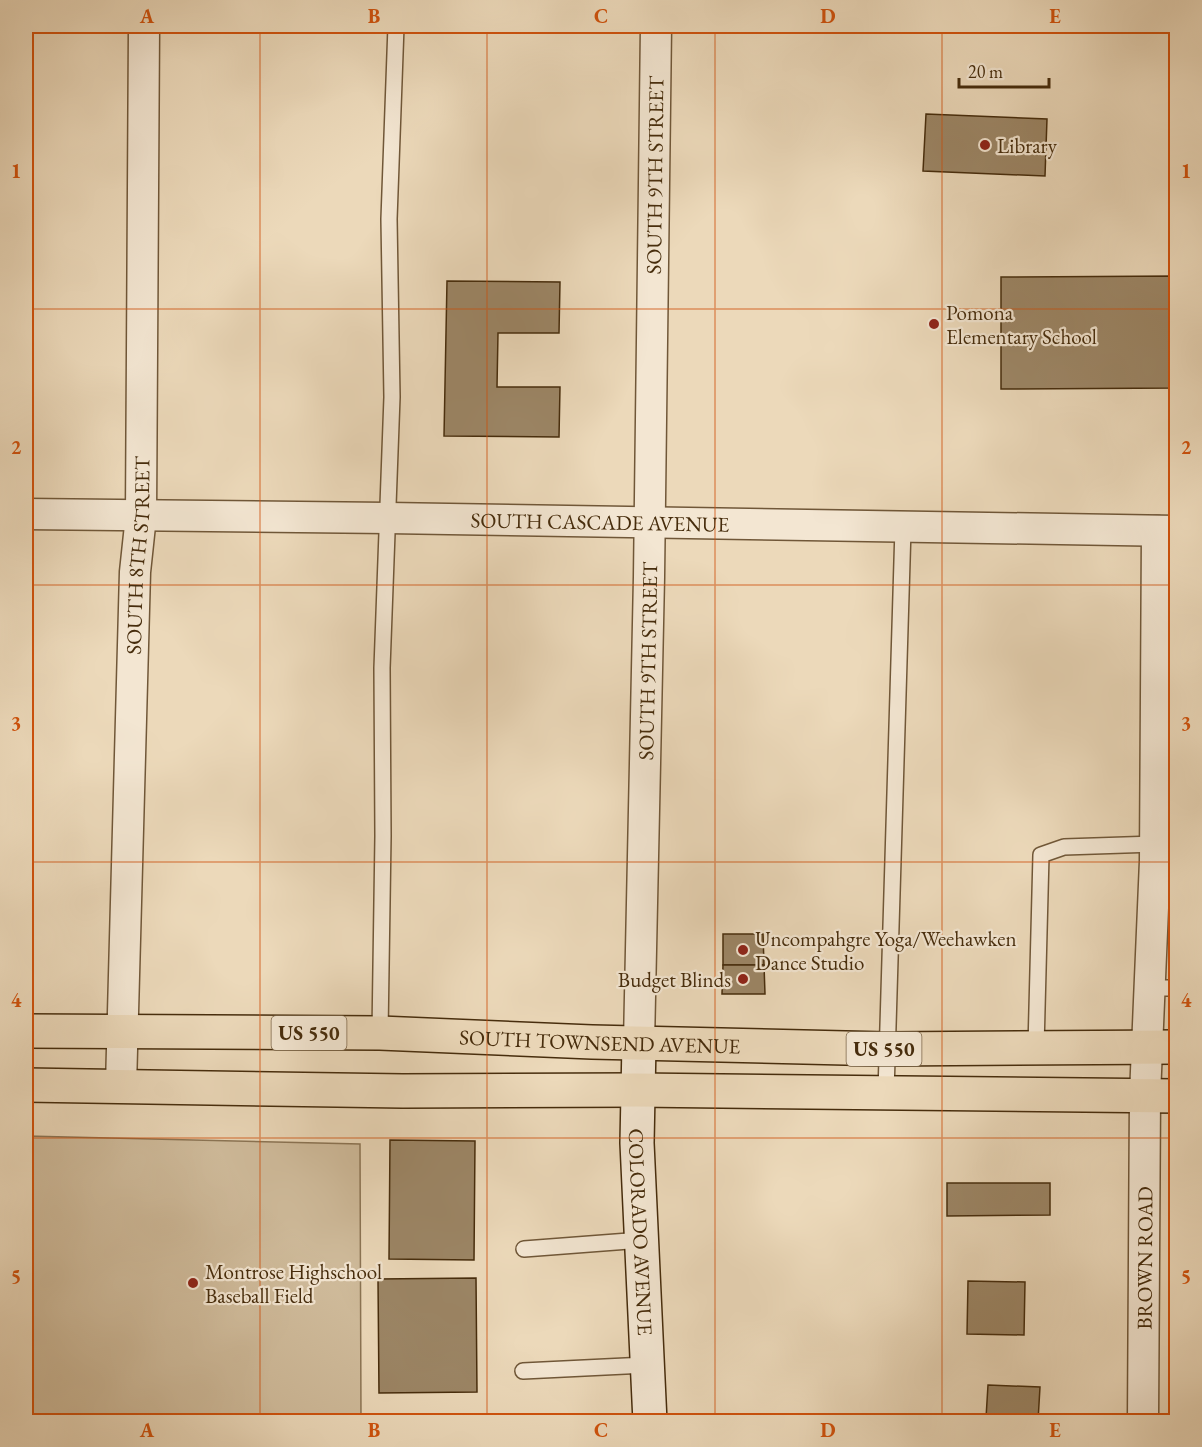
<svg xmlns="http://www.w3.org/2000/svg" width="1202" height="1447" viewBox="0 0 1202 1447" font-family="'EB Garamond',serif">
<rect width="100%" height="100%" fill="#ecd9ba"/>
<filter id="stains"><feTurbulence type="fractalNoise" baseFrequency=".00333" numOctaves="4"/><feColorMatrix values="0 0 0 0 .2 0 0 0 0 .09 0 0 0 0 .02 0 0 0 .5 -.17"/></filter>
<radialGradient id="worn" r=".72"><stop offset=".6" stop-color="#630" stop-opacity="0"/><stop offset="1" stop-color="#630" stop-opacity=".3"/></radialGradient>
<!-- green -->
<path fill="#d0bc9c" stroke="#8b7454" stroke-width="1.5" d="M26 1136 360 1144 361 1421H26Z"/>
<!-- building -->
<g fill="#9c8666" stroke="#462c0c" stroke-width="1.5">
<path d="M926 114 1047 119 1045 176 923 171Z"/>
<path d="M1176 276V388L1001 389V277Z"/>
<path d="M447 281 560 282 559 333H498L497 387H560L559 437 444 436Z"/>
<path d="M723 934H763L764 965H723Z"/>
<path d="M723 965H764L765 994H722Z"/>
<path d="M390 1140 475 1141 474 1260 389 1259Z"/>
<path d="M947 1183H1050V1215L947 1216Z"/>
<path d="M476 1278 477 1392 379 1393 378 1279Z"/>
<path d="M968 1281 1025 1282 1024 1335 967 1334Z"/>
<path d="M988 1385 1040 1387 1038 1421 986 1418Z"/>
</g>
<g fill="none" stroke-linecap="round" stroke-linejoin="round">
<!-- lane casing -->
<g stroke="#705738" stroke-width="18">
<g id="lane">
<path d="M1155 861 1176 862"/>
<path d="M1149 988H1176"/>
<path d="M380 1033 383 836 382 668 392 397 389 219 396 26"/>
<path d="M1036 1047 1041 855 1064 847 1155 844"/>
<path d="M886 1092 903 528"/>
<path d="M524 1249 642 1240"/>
<path d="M523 1371 646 1365"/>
</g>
</g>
<!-- street casing -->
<g stroke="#705738" stroke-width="33">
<g id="street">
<path id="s1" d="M26 514 388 518 1176 531"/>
<path id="s2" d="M639 1043 649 577 656 26"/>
<path id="s3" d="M121 1086 135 572 141 516 144 26"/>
<path id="s4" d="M1143 1422 1145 1095 1155 861 1157 531"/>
</g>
</g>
<!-- secondary casing -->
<g stroke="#462c0c" stroke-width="36">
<g id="secondary">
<path id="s5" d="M639 1043 637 1143 650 1422"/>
</g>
</g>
<!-- highway casing -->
<g stroke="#462c0c" stroke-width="36">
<g id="highway">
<path id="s6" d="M26 1031 380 1033 592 1042 887 1049 1176 1047"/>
<path d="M26 1085 403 1091 637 1090 1176 1096"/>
</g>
</g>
<!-- lane -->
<use href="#lane" stroke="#f3e6d2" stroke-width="15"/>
<!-- street -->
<use href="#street" stroke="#f3e6d2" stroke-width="30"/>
<!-- secondary -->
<use href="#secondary" stroke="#f3e6d2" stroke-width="33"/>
<!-- highway -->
<use href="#highway" stroke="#ecd9ba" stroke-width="33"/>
</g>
<!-- grid -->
<path fill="none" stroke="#d0520c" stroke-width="1.5" stroke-opacity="0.55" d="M260 26V1422M487 26V1422M715 26V1422M942 26V1422M26 309H1176M26 585H1176M26 862H1176M26 1138H1176"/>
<!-- markers -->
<g fill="#8f2418" stroke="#f3e6d2" stroke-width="2">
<circle cx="985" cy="145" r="6"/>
<circle cx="934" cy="324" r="6"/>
<circle cx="743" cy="950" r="6"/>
<circle cx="743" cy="979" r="6"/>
<circle cx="193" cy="1283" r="6"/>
</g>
<g text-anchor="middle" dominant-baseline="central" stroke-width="4.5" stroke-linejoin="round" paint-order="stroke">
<!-- shield labels -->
<g fill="#f3e6d2" stroke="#7a6447" stroke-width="1.5">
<rect x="271.5" y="1016" width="75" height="34" rx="4.5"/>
<rect x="846.5" y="1032" width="75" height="34" rx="4.5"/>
</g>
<g font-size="20" font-weight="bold" fill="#462c0c">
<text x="309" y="1033">US 550</text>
<text x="884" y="1049">US 550</text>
</g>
<!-- poi labels -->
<g font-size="21" fill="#462c0c" stroke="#f3e6d2" text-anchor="start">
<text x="997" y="145">Library</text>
<text x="946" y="312">Pomona<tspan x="946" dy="24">Elementary School</tspan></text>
<text x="755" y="938">Uncompahgre Yoga/Weehawken<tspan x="755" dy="24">Dance Studio</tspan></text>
<text x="731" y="979" text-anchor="end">Budget Blinds</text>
<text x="205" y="1271">Montrose Highschool<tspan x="205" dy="24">Baseball Field</tspan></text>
</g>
<!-- street labels -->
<g font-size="21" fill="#462c0c" stroke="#f3e6d2">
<text stroke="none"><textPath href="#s2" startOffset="868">SOUTH 9TH STREET</textPath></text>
<text stroke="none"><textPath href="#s1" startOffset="574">SOUTH CASCADE AVENUE</textPath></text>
<text stroke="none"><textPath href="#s3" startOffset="531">SOUTH 8TH STREET</textPath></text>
<text stroke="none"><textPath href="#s2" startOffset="382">SOUTH 9TH STREET</textPath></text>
<text stroke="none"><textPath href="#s6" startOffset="574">SOUTH TOWNSEND AVENUE</textPath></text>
<text stroke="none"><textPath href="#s5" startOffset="189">COLORADO AVENUE</textPath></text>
<text stroke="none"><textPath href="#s4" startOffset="164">BROWN ROAD</textPath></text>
</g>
</g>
<!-- margin -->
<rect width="1202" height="1447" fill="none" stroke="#ecd9ba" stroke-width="66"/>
<!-- scale -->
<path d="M959 78v9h90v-9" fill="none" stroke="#462c0c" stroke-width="3"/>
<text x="968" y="78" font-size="18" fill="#462c0c" stroke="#f3e6d2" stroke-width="4.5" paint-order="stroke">20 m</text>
<rect x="33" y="33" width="1136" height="1381" fill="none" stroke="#d0520c" stroke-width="2"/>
<g font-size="20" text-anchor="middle" font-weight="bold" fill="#d0520c">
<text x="147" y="23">A</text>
<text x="374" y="23">B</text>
<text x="601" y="23">C</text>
<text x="828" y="23">D</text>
<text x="1055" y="23">E</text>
<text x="16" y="178">1</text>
<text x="1186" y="178">1</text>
<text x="16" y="454">2</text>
<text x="1186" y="454">2</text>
<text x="16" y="730">3</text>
<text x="1186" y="730">3</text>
<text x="16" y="1007">4</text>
<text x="1186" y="1007">4</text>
<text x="16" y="1283">5</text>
<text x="1186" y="1283">5</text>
<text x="147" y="1437">A</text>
<text x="374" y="1437">B</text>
<text x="601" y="1437">C</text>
<text x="828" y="1437">D</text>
<text x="1055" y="1437">E</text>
</g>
<rect width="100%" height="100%" filter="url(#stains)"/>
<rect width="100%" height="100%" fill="url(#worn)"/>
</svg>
